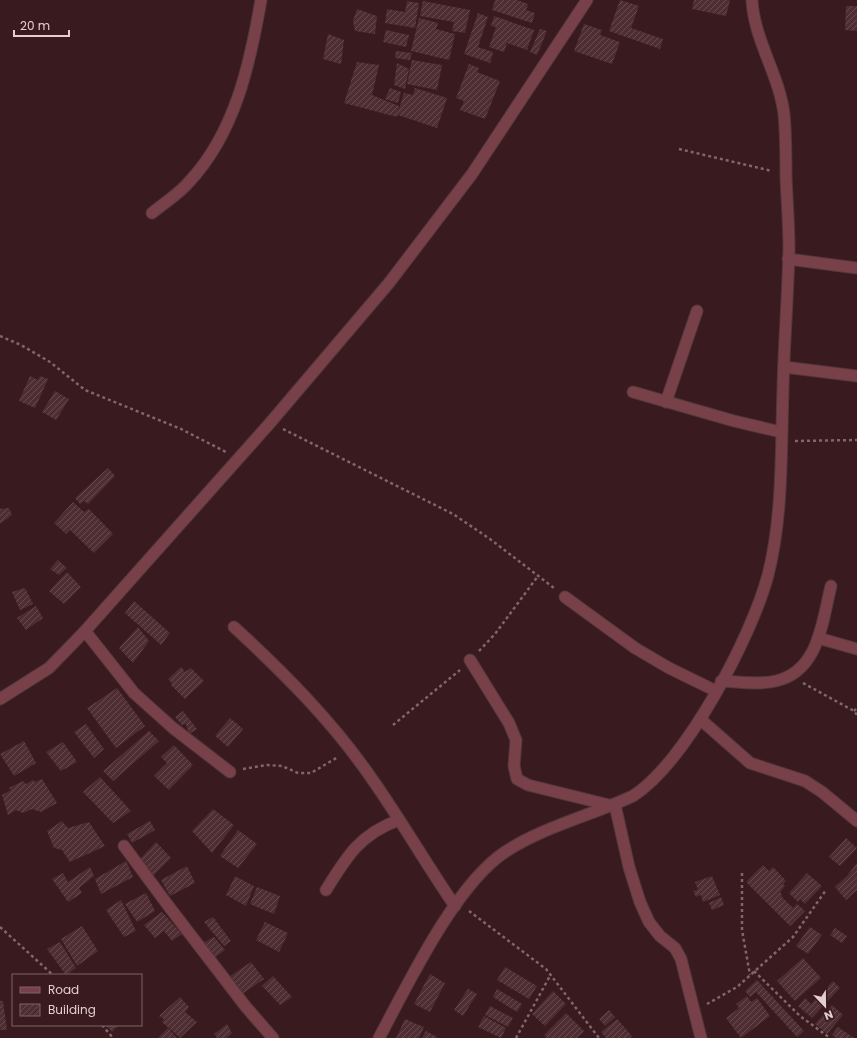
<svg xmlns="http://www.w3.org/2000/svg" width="857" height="1038" viewBox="0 0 857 1038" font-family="Poppins,sans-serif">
<defs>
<pattern id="building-hatch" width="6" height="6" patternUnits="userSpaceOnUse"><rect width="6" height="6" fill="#4f2e33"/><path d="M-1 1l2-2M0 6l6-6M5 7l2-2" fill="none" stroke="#684b50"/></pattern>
</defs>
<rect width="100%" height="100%" fill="#391a1f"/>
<!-- building -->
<g fill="url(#building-hatch)">
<path d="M495 0H517L528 4 526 10 535 13 532 23 492 10Z"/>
<path d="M620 0 639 6 631 28 663 39 660 49 609 31Z"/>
<path d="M694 0H730L726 16 692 9Z"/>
<path d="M407 1 419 3 415 28 385 23 387 9 405 12Z"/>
<path d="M423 1 470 10 465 33 452 31 454 22 420 16Z"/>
<path d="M846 6H857V31L845 30Z"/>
<path d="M357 9 377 16 375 34 355 31 353 21Z"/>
<path d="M478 13 488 17 478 47 493 52 490 63 464 54Z"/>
<path d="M494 16 534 30 527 50 507 43 504 52 489 47 496 27 491 26Z"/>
<path d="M419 18 438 23 436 29 455 34 449 60 411 51Z"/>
<path d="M584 24 602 30 600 35 620 42 612 64 574 51Z"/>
<path d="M540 29 547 31 537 55 530 52Z"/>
<path d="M386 30 409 35 406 47 383 42Z"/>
<path d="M328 34 344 40 341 64 323 59Z"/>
<path d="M396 51 412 53 410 60 395 58Z"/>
<path d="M412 60 442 65 437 90 407 84Z"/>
<path d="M357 62 379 65 372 95 399 106 398 112 404 93 413 95 415 88 447 98 437 128 398 115 397 117 344 103Z"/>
<path d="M397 63 409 69 405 89 394 85Z"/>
<path d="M469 64 479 68 477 72 500 81 485 119 460 110 464 101 456 98Z"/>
<path d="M390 88 401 92 398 103 385 99Z"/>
<path d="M30 376 38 380 40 376 48 379 35 408 19 401Z"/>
<path d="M55 391 69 399 56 420 42 412Z"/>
<path d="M108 468 115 476 88 504 84 501 80 504 75 498Z"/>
<path d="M73 502 84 512 89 509 113 534 94 553 70 530 66 534 54 523Z"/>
<path d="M0 508 1 509 9 508 12 515 0 524Z"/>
<path d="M58 560 67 568 59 575 50 569Z"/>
<path d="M67 572 81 587 64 604 49 591Z"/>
<path d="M25 588 33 604 20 610 12 592Z"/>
<path d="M134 601 170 633 161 645 125 613Z"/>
<path d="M36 606 43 618 26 630 17 618Z"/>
<path d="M138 627 149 641 133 663 119 648Z"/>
<path d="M181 667 185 672 191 668 204 681 185 699 171 685 172 683 168 679Z"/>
<path d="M117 688 145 726 116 748 87 708Z"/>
<path d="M183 711 197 729 189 734 186 724 182 725 175 717Z"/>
<path d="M230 718 243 729 228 747 215 736Z"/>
<path d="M86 724 104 749 94 758 74 732Z"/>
<path d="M149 731 159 741 113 781 103 771Z"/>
<path d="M24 741 36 763 14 776 0 754Z"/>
<path d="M63 742 77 762 61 771 46 752Z"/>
<path d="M174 745 193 765 169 790 154 776 167 763 161 757Z"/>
<path d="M100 777 131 811 113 823 83 792Z"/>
<path d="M42 779 57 803 41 812 32 809 23 813 16 810 8 815 2 795 11 790 9 788 23 781 26 784 33 780 35 782Z"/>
<path d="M213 809 234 825 212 853 192 831Z"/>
<path d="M62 821 68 828 89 822 105 846 70 862 62 850 54 848 47 831Z"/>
<path d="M150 821 155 830 132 843 127 834Z"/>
<path d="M238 830 257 844 238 868 220 856Z"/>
<path d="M846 838 857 848 840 866 829 857Z"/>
<path d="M156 842 171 858 153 876 138 861Z"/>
<path d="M126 861 133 877 101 894 95 879Z"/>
<path d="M857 863V890L846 900 835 887 847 876Z"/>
<path d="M763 865 769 871 773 867 786 881 783 884 785 886 780 892 782 895 781 896 793 908 797 904 805 911 790 926 746 882Z"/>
<path d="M187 866 195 883 170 896 161 880Z"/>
<path d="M90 867 94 876 79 888 82 893 68 902 52 879 63 873 68 882Z"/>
<path d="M807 873 822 886 805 904 800 899 798 902 789 893Z"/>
<path d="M235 876 254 886 246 906 226 895Z"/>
<path d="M712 876 720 895 703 902 701 895 696 897 693 891 698 890 695 882Z"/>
<path d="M257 887 280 896 274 914 250 904Z"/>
<path d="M146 893 155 911 137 922 125 904Z"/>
<path d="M721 897 724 905 712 910 709 903Z"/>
<path d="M121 900 136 931 124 937 106 910Z"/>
<path d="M162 912 182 934 172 941 164 931 155 938 144 925Z"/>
<path d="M213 917 231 941 224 946 204 922Z"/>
<path d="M265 922 288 933 279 952 256 940Z"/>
<path d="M82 926 98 951 77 966 61 939Z"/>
<path d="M810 927 822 935 808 954 796 946Z"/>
<path d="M835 928 847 936 842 943 830 935Z"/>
<path d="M214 937 225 950 210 961 209 955 211 951 201 944Z"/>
<path d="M60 942 76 968 66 975 47 949Z"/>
<path d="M803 958 821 978 795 1001 777 981Z"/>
<path d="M251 962 264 979 242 994 229 977Z"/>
<path d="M505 967 537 986 529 999 497 980Z"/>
<path d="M430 974 445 983 430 1012 414 1004Z"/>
<path d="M273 976 292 997 280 1005 262 986Z"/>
<path d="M757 980 804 1031 797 1037 756 992 750 997 745 991Z"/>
<path d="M833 981 840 988 812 1018 798 1006 805 998 811 1004Z"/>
<path d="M468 989 477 994 463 1016 454 1010Z"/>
<path d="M497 989 522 1004 517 1012 493 997Z"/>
<path d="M553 991 566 1004 545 1026 532 1014Z"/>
<path d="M747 996 751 1002 757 998 770 1016 741 1038 726 1018 739 1008 736 1004Z"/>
<path d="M180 997 189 1007 185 1012 197 1022 180 1038 162 1022 164 1019 159 1016Z"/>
<path d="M0 1001H3L7 1030H0Z"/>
<path d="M832 1005 843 1015 827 1034 815 1024Z"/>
<path d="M490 1006 513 1018 508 1027 485 1015Z"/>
<path d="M609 1010 615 1017 605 1026 599 1019Z"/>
<path d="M566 1013 584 1031 577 1038H547L544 1035Z"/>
<path d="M484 1016 506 1028 501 1038 478 1027Z"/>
<path d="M405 1019 424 1027 419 1038H396Z"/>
<path d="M617 1019 632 1036 630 1038H606L601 1032Z"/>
<path d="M227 1024 232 1033 227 1038H217L214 1034Z"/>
<path d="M106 1025H119L112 1032Z"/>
<path d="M838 1027 854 1038H836L832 1035Z"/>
<path d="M168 1028 177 1038H158Z"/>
<path d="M426 1031 437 1037V1038H422Z"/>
</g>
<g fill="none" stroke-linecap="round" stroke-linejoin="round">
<!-- minor casing -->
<g stroke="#54373b" stroke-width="13">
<g id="minor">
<path d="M152 213C164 203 179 194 189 182 235 133 250 64 261 0"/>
<path d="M788 259 857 268"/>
<path d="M784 367 857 376"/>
<path d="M633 392 734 421 781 432"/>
<path d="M666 402 697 311"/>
<path d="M565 597 635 648 669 668 716 691"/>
<path d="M234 627C284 673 333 722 372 779 401 820 426 864 455 906"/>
<path d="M85 631 134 693 173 728 230 772"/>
<path d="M818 638 857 649"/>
<path d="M470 660 509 723 516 740 514 766 517 779 528 785 613 806"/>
<path d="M721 681C739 682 759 685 776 681 819 671 822 622 831 586"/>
<path d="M700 719 750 763 805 781 822 792 857 821"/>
<path d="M615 805 629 867 640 902 649 922 660 936 675 948 681 959 701 1038"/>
<path d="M124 846 170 908 246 1007 273 1038"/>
<path d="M326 890C347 856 360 834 399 820"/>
<path d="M379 1038C408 984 455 885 505 852 543 827 592 815 633 796 686 762 752 636 768 575 783 517 781 449 783 389 784 343 788 296 789 249 789 225 787 201 786 177 786 156 786 135 784 114 779 74 754 40 752 0"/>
</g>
</g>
<!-- tertiary casing -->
<g stroke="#54373b" stroke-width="13">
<path id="tertiary" d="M0 699 49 668 85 631 270 423 389 283 472 174 587 0"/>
</g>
<!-- path -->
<g stroke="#81666a" stroke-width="2.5" stroke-dasharray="3 3" stroke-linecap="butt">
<path d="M679 149 772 171"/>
<path d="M0 336 21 345 50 362 85 390 181 429 226 452"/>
<path d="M283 429 453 514 490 539 554 588"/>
<path d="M795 441 857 440"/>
<path d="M479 651 495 634 538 576"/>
<path d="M803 683 854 711 857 715"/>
<path d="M854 711 857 708"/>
<path d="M393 725 460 670"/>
<path d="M243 769 267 765 282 766 298 773H311L338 757"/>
<path d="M742 873V930L750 975"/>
<path d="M469 911 546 969 599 1038"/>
<path d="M0 927 53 975"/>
<path d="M754 971 800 1016 830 1038"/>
<path d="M707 1004 737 987 793 937 826 890"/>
<path d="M102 1025 113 1038"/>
<path d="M516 1038 551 974"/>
</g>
<!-- minor -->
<use href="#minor" stroke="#78414a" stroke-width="11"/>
<!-- tertiary -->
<use href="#tertiary" stroke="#78414a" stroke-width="11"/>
</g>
<!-- legend -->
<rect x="12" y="974" width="130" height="52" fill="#391a1f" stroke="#7d6266"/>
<rect x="20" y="987" width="20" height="6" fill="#78414a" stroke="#7d6266"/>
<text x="48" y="994" font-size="12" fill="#e4ced1">Road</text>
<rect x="20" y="1004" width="20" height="12" fill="url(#building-hatch)" stroke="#7d6266"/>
<text x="48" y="1014" font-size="12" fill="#e4ced1">Building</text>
<!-- north arrow -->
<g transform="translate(825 1006) rotate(158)" stroke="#391a1f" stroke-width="3" paint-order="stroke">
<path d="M0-3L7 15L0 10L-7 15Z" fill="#e4ced1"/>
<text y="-6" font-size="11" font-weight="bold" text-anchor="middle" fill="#e4ced1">N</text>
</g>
<!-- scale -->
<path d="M14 30v6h55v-6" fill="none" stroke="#e4ced1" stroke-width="2"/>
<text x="20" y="30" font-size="12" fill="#e4ced1" stroke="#391a1f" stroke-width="3" paint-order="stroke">20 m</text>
</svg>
